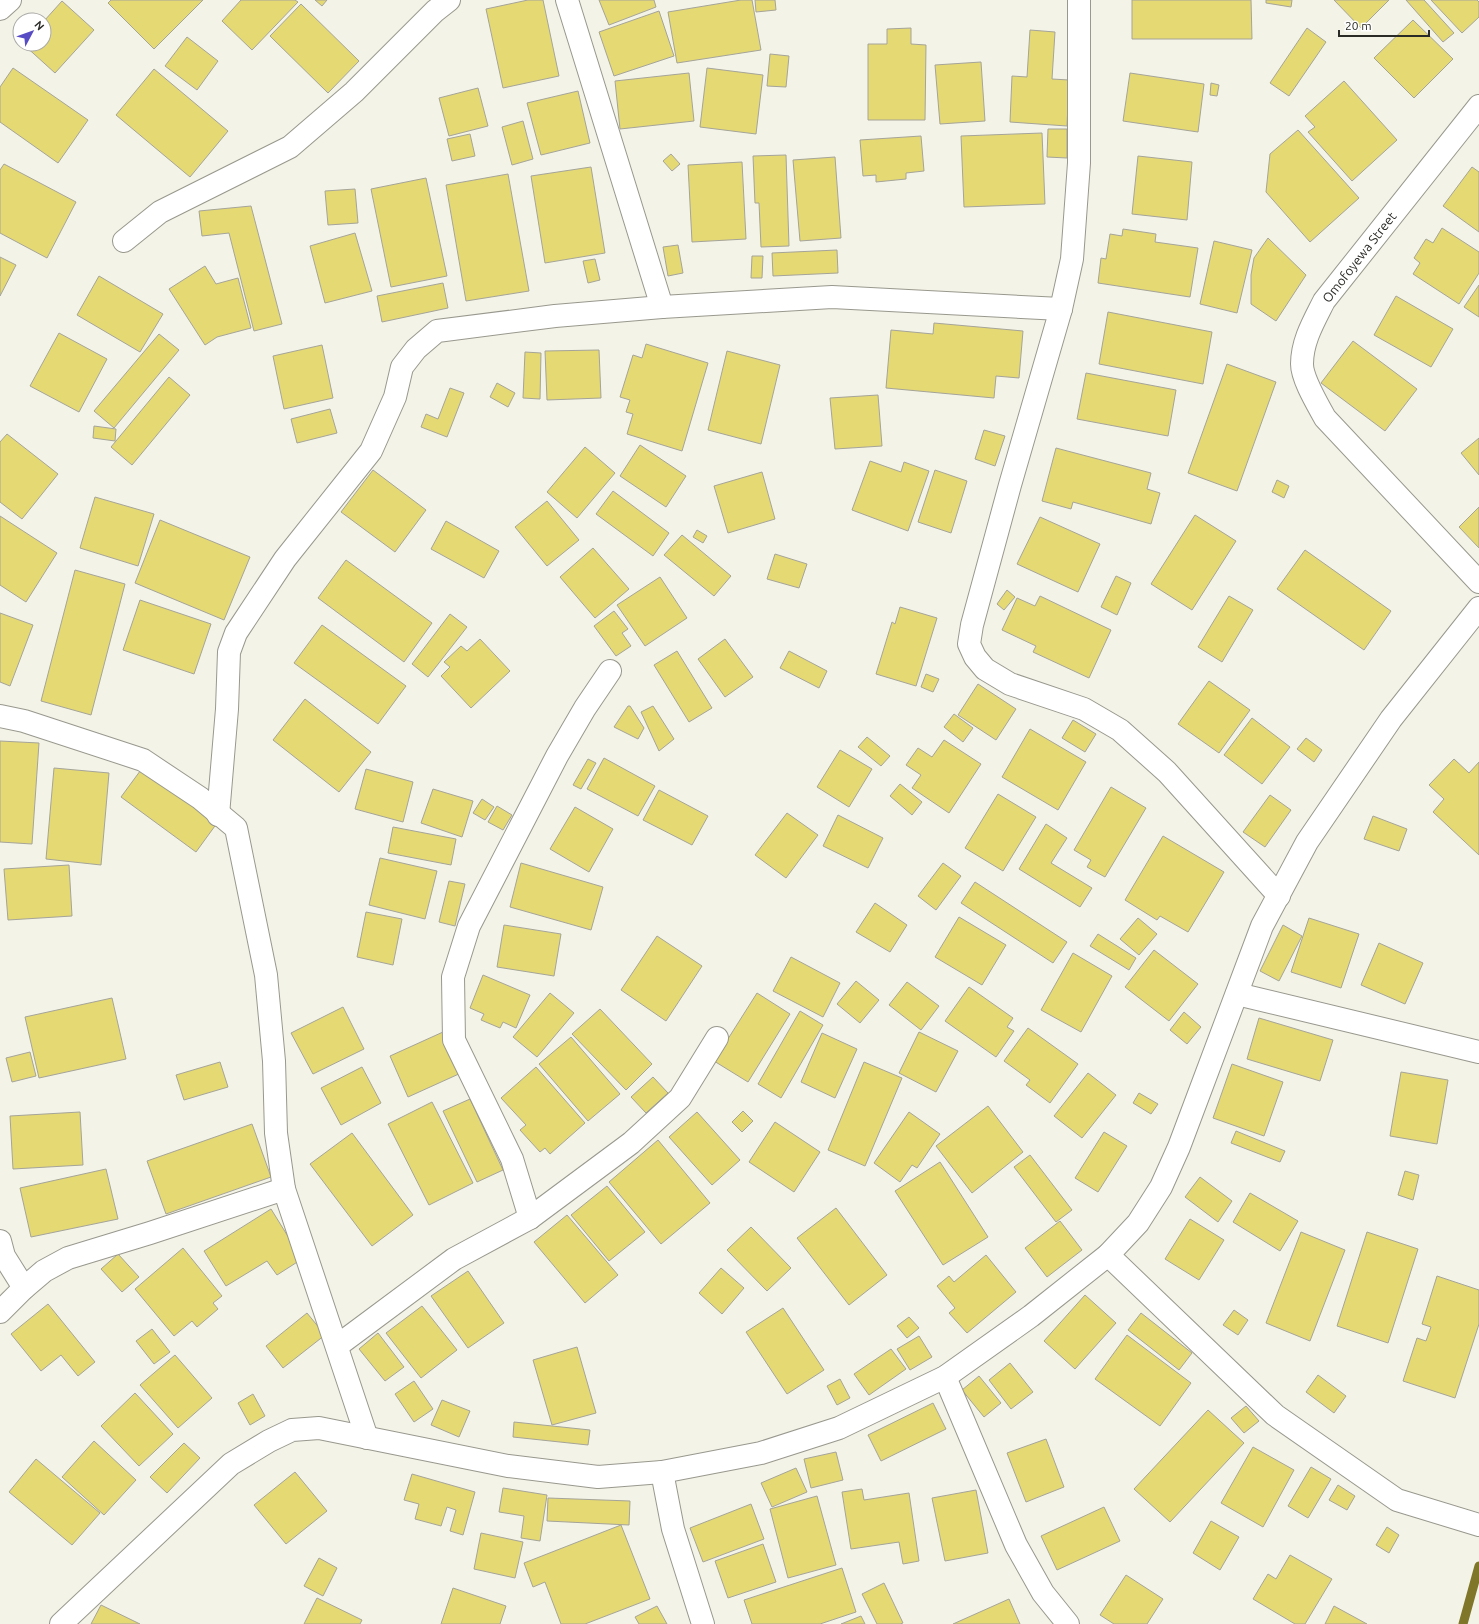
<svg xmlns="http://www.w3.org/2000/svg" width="1479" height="1624" viewBox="0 0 1479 1624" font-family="Ubuntu,sans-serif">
<rect width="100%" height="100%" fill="#f4f3e7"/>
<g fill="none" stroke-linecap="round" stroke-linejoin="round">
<!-- stream -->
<path stroke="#7f762a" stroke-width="9" d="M1463 1624 1479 1566"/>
</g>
<!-- building -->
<g fill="#e5d973" stroke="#a5a499">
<path d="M111 0H203L154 49 108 3Z"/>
<path d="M241 0H295L298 2 252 50 222 21Z"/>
<path d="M315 0H327L322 6Z"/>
<path d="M528 0H543L559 76 503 88 486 9Z"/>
<path d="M599 0H654L656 7 609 25Z"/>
<path d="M741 0H752L761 50 677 63 668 12Z"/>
<path d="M755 0H775L776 10 756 12Z"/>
<path d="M1132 0H1251L1252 39H1132Z"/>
<path d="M1266 0H1292L1291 7 1266 3Z"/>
<path d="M1334 0H1389L1361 28Z"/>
<path d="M1406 0H1424L1454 33 1443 42Z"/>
<path d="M1431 0H1477L1479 2V17L1462 33Z"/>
<path d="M62 1 94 30 55 73 23 44H44V21Z"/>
<path d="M301 4 359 61 328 93 270 36Z"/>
<path d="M659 11 674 56 614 76 599 32Z"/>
<path d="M1413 20 1453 59 1414 98 1374 58Z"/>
<path d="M911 28V44L926 45 925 120H868V44H887V29Z"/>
<path d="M1307 28 1326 42 1289 96 1270 83Z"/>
<path d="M1030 30 1055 32 1052 79 1069 80 1067 126 1010 122 1012 76 1027 77Z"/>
<path d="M187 37 218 61 197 90 165 66Z"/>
<path d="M770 54 789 56 786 87 767 86Z"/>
<path d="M981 62 985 121 940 124 935 65Z"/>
<path d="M13 68 88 120 58 163 0 122V87Z"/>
<path d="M707 68 763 75 756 134 700 127Z"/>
<path d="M154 69 228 131 190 177 116 115Z"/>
<path d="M689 73 694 121 620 129 615 81Z"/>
<path d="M1130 73 1204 84 1198 132 1123 121Z"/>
<path d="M1344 81 1397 140 1352 181 1308 132 1315 127 1305 116Z"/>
<path d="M1211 83 1219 85 1217 96 1210 95Z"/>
<path d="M478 88 488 126 449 136 439 98Z"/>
<path d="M578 91 590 143 541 155 527 103Z"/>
<path d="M523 121 533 159 512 165 502 127Z"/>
<path d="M1048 129H1067V158L1047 157Z"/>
<path d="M1298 130 1359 198 1310 242 1266 192 1270 154Z"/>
<path d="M1042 133 1045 204 964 207 961 136Z"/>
<path d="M470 134 475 156 452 161 447 139Z"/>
<path d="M921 136 924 171 906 173V179L876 182V175L863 176 860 140Z"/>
<path d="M671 154 680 164 672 171 663 161Z"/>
<path d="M786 155 789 246 761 247 759 203H755L753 156Z"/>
<path d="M1138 156 1192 162 1187 220 1132 214Z"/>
<path d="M835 157 841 238 800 241 793 160Z"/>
<path d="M742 162 746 239 692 242 688 165Z"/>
<path d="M4 164 76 202 47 258 0 233V170Z"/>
<path d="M591 167 605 253 545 263 531 176Z"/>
<path d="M1472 167 1479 172V232L1443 206Z"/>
<path d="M508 174 529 291 466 301 446 185Z"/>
<path d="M426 178 447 276 391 287 371 189Z"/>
<path d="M355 189 358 223 328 225 325 191Z"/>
<path d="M251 206 282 324 254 331 229 233 202 236 199 211Z"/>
<path d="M1442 228 1479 252V273L1459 304 1413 274 1420 263 1414 258 1426 239 1433 243Z"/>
<path d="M1123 229 1156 234 1155 242 1198 248 1190 297 1098 283 1101 258 1106 259 1110 234 1122 236Z"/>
<path d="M355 233 372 291 325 303 310 246Z"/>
<path d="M1268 238 1306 275 1276 321 1251 304V275L1254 258Z"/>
<path d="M1214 241 1252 250 1237 313 1200 304Z"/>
<path d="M678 245 683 273 668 276 663 247Z"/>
<path d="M837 250 838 273 773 276 772 253Z"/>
<path d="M752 256H763L762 278H751Z"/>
<path d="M0 257 16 265 0 296Z"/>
<path d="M595 259 600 280 588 283 583 261Z"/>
<path d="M205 266 216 284 238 278 251 328 217 337 205 345 169 289Z"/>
<path d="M99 276 163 314 140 352 77 315Z"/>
<path d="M443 283 448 308 382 322 377 296Z"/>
<path d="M1479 285V317L1464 307Z"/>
<path d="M1396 296 1453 329 1431 367 1374 335Z"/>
<path d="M1108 312 1212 332 1203 384 1099 364Z"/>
<path d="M934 323 1023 331 1019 378 996 376 994 398 886 388 891 330 933 334Z"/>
<path d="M59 333 107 359 79 412 30 386Z"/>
<path d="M159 334 179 350 114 428 94 411Z"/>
<path d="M1353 341 1417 389 1385 431 1321 383Z"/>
<path d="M646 344 708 363 682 451 627 434 633 414 626 412 630 400 620 397 633 355 642 358Z"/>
<path d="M322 345 333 398 284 409 273 356Z"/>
<path d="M599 350 601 398 547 400 545 351Z"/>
<path d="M727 351 780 365 761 444 708 430Z"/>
<path d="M525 352 541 353 540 399 523 398Z"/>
<path d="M1227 364 1276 382 1237 491 1188 473Z"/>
<path d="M1086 373 1176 390 1168 436 1077 419Z"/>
<path d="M169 377 190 395 132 465 111 447Z"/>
<path d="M497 383 515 393 508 407 490 397Z"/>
<path d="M450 388 464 393 447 437 421 427 426 414 438 419Z"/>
<path d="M878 395 882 446 835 449 830 398Z"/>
<path d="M330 409 337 433 297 443 291 419Z"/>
<path d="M94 426 116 429 115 441 93 438Z"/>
<path d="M984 430 1005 436 995 466 975 459Z"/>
<path d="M7 434 58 474 22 519 0 502V442Z"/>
<path d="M1479 438V475L1461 453Z"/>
<path d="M640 445 686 476 666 507 620 476Z"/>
<path d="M585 447 615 473 577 518 547 492Z"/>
<path d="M1056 448 1151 473 1147 489 1160 493 1151 524 1073 502 1071 509 1042 501Z"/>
<path d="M870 461 901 472 904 462 929 471 908 531 852 510Z"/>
<path d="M373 470 426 510 395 552 341 512Z"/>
<path d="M935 470 967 481 951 533 918 522Z"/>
<path d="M762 472 775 519 728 533 714 486Z"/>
<path d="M1277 480 1289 486 1284 498 1272 492Z"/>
<path d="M613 491 669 533 653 556 596 514Z"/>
<path d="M95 497 154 514 138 566 80 548Z"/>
<path d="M547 501 579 540 547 566 515 527Z"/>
<path d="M1479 507V548L1459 527Z"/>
<path d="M1195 515 1236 541 1192 610 1151 584Z"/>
<path d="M0 516 57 553 26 602 0 585Z"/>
<path d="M1040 517 1100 544 1078 592 1017 564Z"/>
<path d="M160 520 250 557 224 620 135 583Z"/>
<path d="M446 521 499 551 484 578 431 549Z"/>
<path d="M697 530 707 536 703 543 693 537Z"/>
<path d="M682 535 731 576 714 596 664 555Z"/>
<path d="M593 548 629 589 595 618 560 577Z"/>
<path d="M1305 550 1391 611 1364 650 1277 589Z"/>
<path d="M775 554 807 564 799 588 767 579Z"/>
<path d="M346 560 432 623 404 662 318 598Z"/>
<path d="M75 570 125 584 91 715 41 701Z"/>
<path d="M1116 576 1131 583 1117 615 1101 607Z"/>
<path d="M660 577 687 618 645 646 617 605Z"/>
<path d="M1007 590 1015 597 1004 610 997 604Z"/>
<path d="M1040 596 1111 630 1089 678 1033 652 1036 646 1002 630 1017 598 1035 606Z"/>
<path d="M1229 596 1253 610 1222 662 1198 647Z"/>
<path d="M140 600 211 624 194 674 123 650Z"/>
<path d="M900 607 937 618 916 686 876 674 892 622 895 624Z"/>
<path d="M614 611 628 629 622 633 631 646 616 656 594 626Z"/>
<path d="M0 613 33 625 10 686 0 682Z"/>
<path d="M450 614 467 627 428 677 412 664Z"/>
<path d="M322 625 406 686 378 724 294 663Z"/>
<path d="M480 639 510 671 471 708 441 676 450 667 444 662 461 646 467 651Z"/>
<path d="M725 639 753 677 725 697 698 659Z"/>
<path d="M677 651 712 708 689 722 654 665Z"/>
<path d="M789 651 827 671 819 688 780 668Z"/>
<path d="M926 674 939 679 933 692 921 687Z"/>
<path d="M1209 681 1250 710 1219 753 1178 724Z"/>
<path d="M978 684 1016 709 996 740 958 715Z"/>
<path d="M305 699 371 752 339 792 273 740Z"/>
<path d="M628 706H630L644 728 638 739 614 727Z"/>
<path d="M653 706 674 739 659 751 641 712Z"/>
<path d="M954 714 973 728 963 742 944 727Z"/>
<path d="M1252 718 1290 747 1262 784 1224 755Z"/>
<path d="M1073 720 1096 734 1085 752 1062 738Z"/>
<path d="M1030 729 1086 762 1058 810 1002 777Z"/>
<path d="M867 737 890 756 881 766 858 747Z"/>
<path d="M1306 738 1322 750 1314 762 1297 749Z"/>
<path d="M944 740 981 764 949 813 912 788 921 775 906 765 918 748 932 757Z"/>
<path d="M0 741 39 743 32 844 0 842Z"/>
<path d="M840 750 872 769 849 807 817 787Z"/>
<path d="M604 758 655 786 638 816 587 789Z"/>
<path d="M588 759 596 763 581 789 573 785Z"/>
<path d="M1454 759 1469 773 1479 762V855L1433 812 1444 799 1429 785Z"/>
<path d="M146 763 220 819 196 852 121 797Z"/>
<path d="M54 768 109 773 101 865 46 859Z"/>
<path d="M366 769 413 782 403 822 355 809Z"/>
<path d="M900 784 922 802 912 815 890 796Z"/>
<path d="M1111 787 1146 808 1105 877 1087 867 1091 860 1074 850Z"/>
<path d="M433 789 473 801 462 837 421 823Z"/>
<path d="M659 790 708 816 692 845 643 820Z"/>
<path d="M998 794 1036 817 1003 871 965 848Z"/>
<path d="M1270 795 1291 810 1265 847 1243 832Z"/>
<path d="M482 799 494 807 485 820 473 813Z"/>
<path d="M497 806 512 815 503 830 488 822Z"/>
<path d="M575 807 613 829 589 872 550 849Z"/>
<path d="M787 813 818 835 786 878 755 855Z"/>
<path d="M838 815 883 838 868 868 823 846Z"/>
<path d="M1373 816 1407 829 1399 851 1364 839Z"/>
<path d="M1046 824 1067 838 1051 863 1092 888 1080 907 1019 869Z"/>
<path d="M393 827 456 839 451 865 388 853Z"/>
<path d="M1163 836 1224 872 1188 932 1160 916 1157 920 1125 900Z"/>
<path d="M380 858 437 871 425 919 369 905Z"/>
<path d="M521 863 603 887 591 930 510 907Z"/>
<path d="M943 863 961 876 936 910 918 896Z"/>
<path d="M69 865 72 916 8 920 4 869Z"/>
<path d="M449 881 465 884 455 926 439 922Z"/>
<path d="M975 882 1067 942 1053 963 961 903Z"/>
<path d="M875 903 907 925 890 952 856 932Z"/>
<path d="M366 912 402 919 393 965 357 957Z"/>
<path d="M959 917 1006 945 982 985 935 957Z"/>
<path d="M1138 918 1157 934 1139 955 1120 939Z"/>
<path d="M1309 918 1359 934 1341 988 1291 972Z"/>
<path d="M504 925 561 934 554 976 497 967Z"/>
<path d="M1283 925 1302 936 1279 981 1260 971Z"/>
<path d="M1098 934 1136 958 1129 970 1090 946Z"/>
<path d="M657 936 702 966 666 1021 621 990Z"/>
<path d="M1379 943 1423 963 1405 1004 1361 985Z"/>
<path d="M1154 950 1198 984 1169 1021 1125 987Z"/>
<path d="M1073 953 1112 976 1081 1032 1041 1010Z"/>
<path d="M791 957 840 983 823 1017 773 991Z"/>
<path d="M483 975 530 995 516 1028 503 1022 500 1028 481 1020 484 1014 470 1008Z"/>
<path d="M856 981 879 1000 860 1023 837 1004Z"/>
<path d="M907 982 939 1006 921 1030 889 1005Z"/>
<path d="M969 987 1013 1018 1007 1027 1014 1031 996 1057 945 1021Z"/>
<path d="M550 993 574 1013 537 1057 513 1037Z"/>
<path d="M757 993 790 1014 748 1082 714 1061Z"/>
<path d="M112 998 126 1059 39 1078 25 1017Z"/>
<path d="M343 1007 364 1049 313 1074 291 1033Z"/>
<path d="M600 1009 652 1064 626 1090 572 1034Z"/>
<path d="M800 1011 823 1025 781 1098 758 1084Z"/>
<path d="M1184 1012 1201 1027 1187 1044 1170 1030Z"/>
<path d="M1259 1018 1333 1040 1320 1081 1247 1059Z"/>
<path d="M1028 1028 1078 1064 1050 1103 1026 1085 1030 1080 1004 1061Z"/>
<path d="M443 1032 461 1073 408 1097 390 1056Z"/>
<path d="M919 1032 958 1051 936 1092 899 1073Z"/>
<path d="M822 1033 857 1049 835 1098 801 1082Z"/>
<path d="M571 1037 620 1094 588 1121 539 1064Z"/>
<path d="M30 1052 36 1076 12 1082 6 1058Z"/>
<path d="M220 1062 228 1087 184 1100 176 1075Z"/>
<path d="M864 1062 902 1078 865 1166 828 1150Z"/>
<path d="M1232 1064 1283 1082 1264 1136 1213 1118Z"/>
<path d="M362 1067 381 1103 341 1125 321 1088Z"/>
<path d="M536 1067 585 1123 550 1154 545 1148 540 1152 520 1130 526 1125 501 1098Z"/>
<path d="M1401 1072 1448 1080 1437 1144 1390 1136Z"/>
<path d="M1088 1073 1116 1095 1082 1138 1054 1116Z"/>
<path d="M653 1077 668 1093 646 1113 631 1097Z"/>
<path d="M1139 1093 1158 1104 1151 1114 1133 1103Z"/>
<path d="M470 1099 503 1170 477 1182 443 1111Z"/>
<path d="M432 1102 473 1183 429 1205 388 1124Z"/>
<path d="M988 1106 1023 1152 972 1193 936 1146Z"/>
<path d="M743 1111 753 1121 742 1132 732 1122Z"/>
<path d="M80 1112 83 1165 13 1169 10 1116Z"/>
<path d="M697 1112 740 1160 712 1185 669 1137Z"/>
<path d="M909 1112 940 1134 917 1168 912 1165 900 1182 874 1163Z"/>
<path d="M775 1122 820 1152 794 1192 749 1162Z"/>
<path d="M252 1124 271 1177 166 1214 147 1161Z"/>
<path d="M1236 1131 1285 1151 1280 1162 1231 1143Z"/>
<path d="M1104 1132 1127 1146 1098 1192 1075 1178Z"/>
<path d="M352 1133 413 1215 372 1246 310 1164Z"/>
<path d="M658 1140 710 1203 661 1244 609 1182Z"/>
<path d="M1030 1155 1072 1210 1056 1222 1014 1167Z"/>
<path d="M940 1162 988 1237 943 1265 895 1191Z"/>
<path d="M106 1169 118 1219 31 1237 20 1188Z"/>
<path d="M1405 1171 1419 1175 1413 1200 1398 1195Z"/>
<path d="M1200 1177 1232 1201 1218 1222 1185 1197Z"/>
<path d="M607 1186 645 1232 609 1261 571 1215Z"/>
<path d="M1250 1193 1298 1221 1280 1251 1233 1222Z"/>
<path d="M836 1208 887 1275 849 1305 797 1238Z"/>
<path d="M271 1209 302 1259 277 1275 267 1261 226 1286 204 1251Z"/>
<path d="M567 1215 618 1275 585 1303 534 1242Z"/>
<path d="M1190 1219 1224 1240 1199 1280 1165 1259Z"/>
<path d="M1060 1221 1082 1250 1047 1277 1025 1248Z"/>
<path d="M751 1227 791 1268 767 1291 727 1250Z"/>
<path d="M1301 1232 1345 1250 1310 1341 1266 1323Z"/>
<path d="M1367 1232 1418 1249 1388 1343 1337 1326Z"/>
<path d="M183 1248 222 1296 213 1303 218 1309 197 1327 192 1321 174 1336 135 1289Z"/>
<path d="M118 1254 139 1277 122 1292 101 1269Z"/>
<path d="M986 1255 1016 1292 967 1333 949 1313 955 1308 937 1286 949 1276 954 1282Z"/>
<path d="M721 1268 744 1288 722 1314 699 1293Z"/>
<path d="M468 1271 504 1323 468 1348 431 1296Z"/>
<path d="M1437 1276 1479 1290V1324L1455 1398 1403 1381 1417 1338 1426 1341 1431 1327 1422 1324Z"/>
<path d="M1085 1295 1116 1323 1075 1369 1044 1341Z"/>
<path d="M48 1304 95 1362 78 1376 61 1355 41 1371 11 1334Z"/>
<path d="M422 1306 457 1350 421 1378 386 1333Z"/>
<path d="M783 1308 824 1370 787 1394 746 1332Z"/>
<path d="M1234 1310 1248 1320 1238 1335 1223 1325Z"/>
<path d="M307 1313 325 1335 283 1368 266 1346Z"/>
<path d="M1141 1313 1192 1353 1179 1370 1128 1330Z"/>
<path d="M909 1317 919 1328 907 1338 897 1326Z"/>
<path d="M152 1329 170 1352 154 1364 136 1341Z"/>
<path d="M378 1333 404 1367 385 1381 359 1349Z"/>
<path d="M1127 1335 1191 1383 1160 1426 1095 1379Z"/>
<path d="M919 1336 932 1357 910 1370 897 1349Z"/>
<path d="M577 1347 596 1413 552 1425 533 1360Z"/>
<path d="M891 1349 906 1369 869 1395 854 1374Z"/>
<path d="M175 1355 212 1398 178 1428 140 1385Z"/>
<path d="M1010 1363 1033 1392 1011 1409 989 1380Z"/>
<path d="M1318 1375 1346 1396 1334 1413 1306 1392Z"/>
<path d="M979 1376 1001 1403 984 1417 962 1390Z"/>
<path d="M840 1379 850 1398 837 1405 827 1386Z"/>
<path d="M414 1381 433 1409 414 1422 395 1394Z"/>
<path d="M135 1393 173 1434 139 1466 101 1426Z"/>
<path d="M253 1394 265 1416 250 1425 238 1403Z"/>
<path d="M442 1400 470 1411 459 1437 431 1425Z"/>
<path d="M933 1403 946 1429 881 1461 868 1435Z"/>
<path d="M1246 1406 1259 1421 1244 1433 1231 1418Z"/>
<path d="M1208 1410 1244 1443 1170 1522 1134 1489Z"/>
<path d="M514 1422 590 1430 588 1445 513 1437Z"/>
<path d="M1046 1439 1064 1487 1026 1502 1007 1453Z"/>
<path d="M94 1441 136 1480 104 1515 62 1477Z"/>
<path d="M184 1443 200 1458 167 1493 150 1477Z"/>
<path d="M1253 1447 1294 1470 1263 1527 1221 1503Z"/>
<path d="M836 1452 843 1480 811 1488 804 1459Z"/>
<path d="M36 1459 100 1513 72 1545 9 1492Z"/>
<path d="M1311 1467 1331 1479 1308 1518 1288 1506Z"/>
<path d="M796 1468 807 1492 772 1507 761 1483Z"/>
<path d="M295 1472 327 1511 286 1544 254 1505Z"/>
<path d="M412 1474 475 1492 463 1535 450 1531 456 1510 447 1507 441 1526 415 1519 419 1504 404 1500Z"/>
<path d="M1338 1485 1355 1496 1347 1510 1329 1500Z"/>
<path d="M503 1488 547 1495 540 1541 521 1538 524 1516 499 1512Z"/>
<path d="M862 1489 864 1500 909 1493 919 1561 903 1564 899 1542 851 1549 842 1492Z"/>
<path d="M976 1490 988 1553 945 1561 932 1498Z"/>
<path d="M817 1496 836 1565 788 1578 770 1509Z"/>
<path d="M548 1498 630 1501 629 1525 547 1521Z"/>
<path d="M751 1504 764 1539 703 1562 690 1528Z"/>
<path d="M1104 1507 1120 1541 1057 1570 1041 1536Z"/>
<path d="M1211 1521 1239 1537 1220 1570 1193 1553Z"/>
<path d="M621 1525 650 1599 585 1624H561L545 1582 533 1587 524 1563Z"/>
<path d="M1387 1527 1399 1535 1389 1553 1376 1545Z"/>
<path d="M481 1533 523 1542 515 1578 474 1569Z"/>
<path d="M763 1544 776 1582 728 1598 715 1561Z"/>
<path d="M1290 1555 1332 1579 1305 1624H1295L1253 1599 1268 1574 1276 1579Z"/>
<path d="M319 1558 337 1568 323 1596 304 1586Z"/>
<path d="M842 1568 856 1612 820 1624H752L744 1600Z"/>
<path d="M1126 1575 1163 1599 1147 1624H1114L1100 1615Z"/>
<path d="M884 1583 903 1623 900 1624H877L862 1594Z"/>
<path d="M453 1588 506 1606 500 1624H441Z"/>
<path d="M317 1598 362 1620 360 1624H304Z"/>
<path d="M1009 1599 1020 1624H953Z"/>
<path d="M101 1605 140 1624H91Z"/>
<path d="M657 1606 667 1624H639L635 1617Z"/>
<path d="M1334 1606 1367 1624H1325Z"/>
<path d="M861 1616 865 1624H841Z"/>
</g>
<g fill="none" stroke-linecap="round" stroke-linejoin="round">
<!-- minor casing -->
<g stroke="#99988e" stroke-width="24">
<g id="minor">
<path d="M567 0 662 307"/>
<path d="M1079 0V163L1072 259 1061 309 1010 485 972 625 969 644 975 657 985 669 1010 684 1084 709 1120 730 1167 772 1279 896"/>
<path d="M0 9 10 0"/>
<path d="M1479 106 1324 301C1314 321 1302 341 1302 364 1302 379 1318 405 1325 418L1479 582"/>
<path d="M124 241 160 212 290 147 354 92 435 11 449 0"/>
<path d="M0 716 24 721 143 760 200 798 236 828 266 975 274 1061 276 1133 284 1189 367 1438"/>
<path d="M218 815 227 709 229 652 236 633 285 559 371 451 395 397 402 367 416 349 437 331 555 316 662 307 832 297 1061 309"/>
<path d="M1237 994 1479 1052"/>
<path d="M530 1218 512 1159 454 1040 453 977 469 926 557 756 585 708 610 671"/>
<path d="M0 1241 4 1256 24 1288"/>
<path d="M1108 1255 1275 1415 1397 1500 1479 1525"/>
<path d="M0 1312 24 1288 44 1271 68 1258 150 1233 284 1189"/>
<path d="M337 1346 454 1259 530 1218 631 1143 680 1098 717 1038"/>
<path d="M945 1377 1016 1545 1043 1593 1068 1624"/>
<path d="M662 1472 673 1529 703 1624"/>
<path d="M61 1624 231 1464 269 1441 292 1430 319 1428 508 1466 598 1477 662 1472 761 1453 839 1428 945 1377 1031 1316 1108 1255 1138 1223 1161 1187 1179 1147 1262 926 1307 842 1391 719 1479 608"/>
</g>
</g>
<!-- minor -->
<use href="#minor" stroke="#fff" stroke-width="22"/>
</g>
<g text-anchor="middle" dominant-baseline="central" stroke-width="3" stroke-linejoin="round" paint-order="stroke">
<!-- street labels -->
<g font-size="13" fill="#2a2a26" stroke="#fff">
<text transform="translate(1359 257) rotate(-52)">Omofoyewa Street</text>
</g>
</g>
<!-- north arrow -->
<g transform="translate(32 32) rotate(49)"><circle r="19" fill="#ffffff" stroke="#aaaaa8"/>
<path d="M0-3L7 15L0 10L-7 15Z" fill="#584cc4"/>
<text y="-6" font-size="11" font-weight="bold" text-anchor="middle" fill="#2a2a26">N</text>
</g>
<!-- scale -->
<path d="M1339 30v6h90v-6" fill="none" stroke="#2a2a26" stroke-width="2"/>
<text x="1345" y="30" font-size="12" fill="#2a2a26" stroke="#ffffff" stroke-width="3" paint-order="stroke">20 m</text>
</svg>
